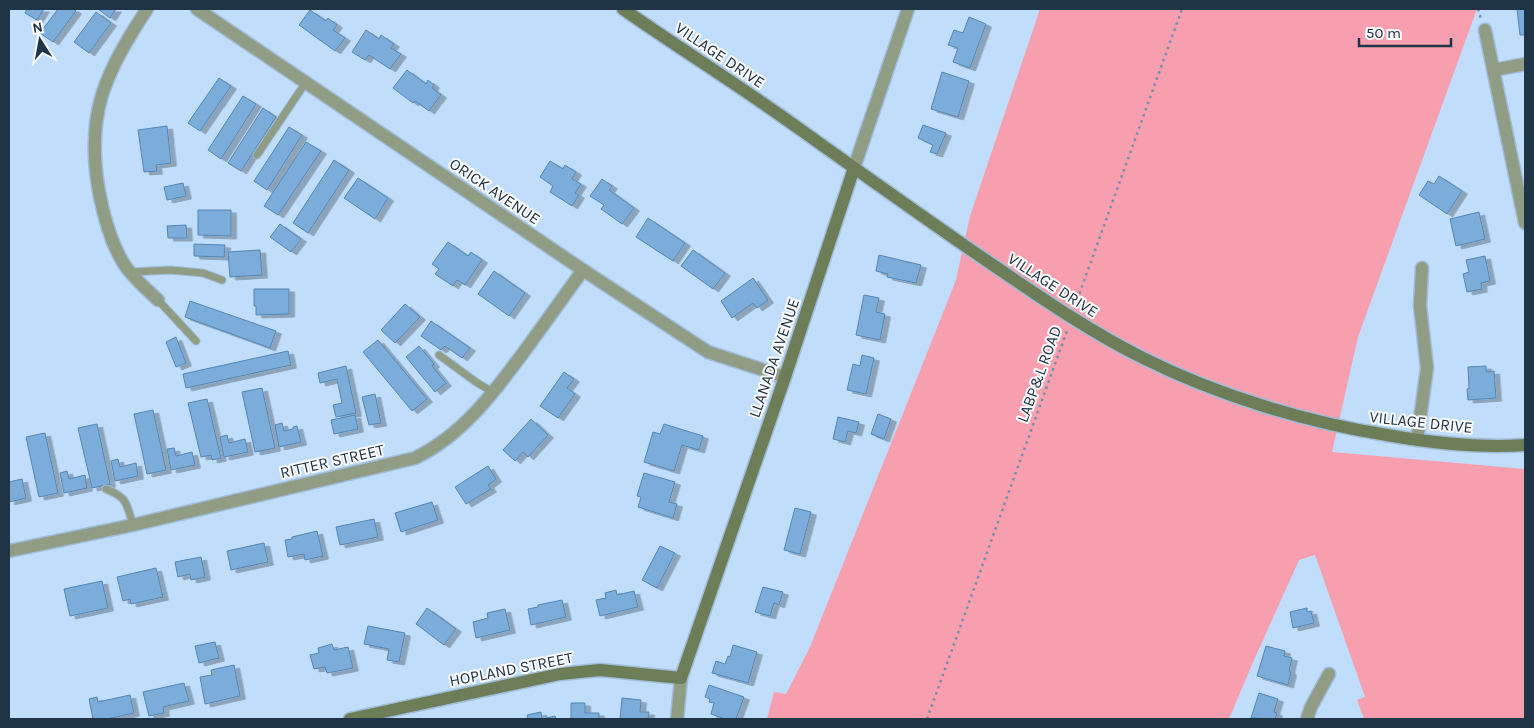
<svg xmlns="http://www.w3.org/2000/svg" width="1534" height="728" viewBox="0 0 1534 728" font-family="Karla,sans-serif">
<defs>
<filter id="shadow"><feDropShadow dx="5.5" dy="3" stdDeviation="0" flood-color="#0004"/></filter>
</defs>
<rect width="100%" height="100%" fill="#c0defc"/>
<!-- green -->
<path fill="#f79faf" d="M1040 9H1477L1358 337 1332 452 1525 469V719H1364L1357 700 1365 697 1315 555 1299 560 1254 660 1229 719H767L774 692 786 694 810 647 956 280 970 216Z"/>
<!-- building -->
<g fill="#7bacda" stroke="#5585b1" filter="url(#shadow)">
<path d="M27 9H44L37 20 25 13Z"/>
<path d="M58 9H73L76 11 53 42 40 33Z"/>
<path d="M98 9H116L110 18Z"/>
<path d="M1517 9H1525V35H1520Z"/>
<path d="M310 10 326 21 328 18 337 25 333 30 345 38 335 51 299 25Z"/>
<path d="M96 12 111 23 89 53 74 42Z"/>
<path d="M969 17 986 24 970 68 953 62 958 48 948 45 954 30 963 33Z"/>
<path d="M366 30 379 39 381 35 394 44 391 48 401 54 390 69 369 55 365 60 352 52Z"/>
<path d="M407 70 426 84 428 80 434 85 432 88 441 95 429 111 415 101 413 103 393 88Z"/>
<path d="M942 72 969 81 958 117 931 109Z"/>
<path d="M219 78 231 86 200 131 188 123Z"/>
<path d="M243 96 256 104 221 159 208 150Z"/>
<path d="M263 108 276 117 241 171 228 163Z"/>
<path d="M923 125 946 133 937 154 930 152 933 145 918 138Z"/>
<path d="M167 126 171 163 156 165 157 171 144 172 138 130Z"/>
<path d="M289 127 302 135 267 190 254 181Z"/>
<path d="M306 142 321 151 278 215 264 206Z"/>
<path d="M334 160 349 170 308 233 293 223Z"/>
<path d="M550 161 563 169 565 165 576 172 572 179 581 184 575 193 579 195 572 206 550 192 553 186 540 177Z"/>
<path d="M1439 176 1462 191 1447 214 1419 195 1428 181 1434 184Z"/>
<path d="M358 178 388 198 375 219 344 198Z"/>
<path d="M602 179 612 186 609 190 634 208 622 224 601 209 604 205 590 196Z"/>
<path d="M183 183 186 196 167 200 164 187Z"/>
<path d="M198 210H231V236L198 235Z"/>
<path d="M1479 212 1485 239 1456 246 1450 219Z"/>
<path d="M648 218 685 243 673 261 636 237Z"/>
<path d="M280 224 301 239 291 252 270 237Z"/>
<path d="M186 225 187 238H168L167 226Z"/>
<path d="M448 242 468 256 471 252 482 260 465 285 457 280 453 286 435 274 439 269 432 264Z"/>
<path d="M194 244 225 245 224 257 194 256Z"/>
<path d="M260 250 262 275 230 277 228 252Z"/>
<path d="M693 250 725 273 713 289 681 266Z"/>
<path d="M879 255 921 265 916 283 887 277 888 274 876 271Z"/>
<path d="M1485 256 1490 281 1481 283 1482 289 1467 292 1463 274 1469 272 1466 260Z"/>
<path d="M494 271 525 293 509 316 478 294Z"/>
<path d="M753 278 768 300 757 308 753 303 732 318 721 301Z"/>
<path d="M254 289H289V314L256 315V306H254Z"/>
<path d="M864 295 879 298 876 312 885 314 880 340 856 335Z"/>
<path d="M190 301 276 331 270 348 185 317Z"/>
<path d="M405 304 420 317 395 343 381 330Z"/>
<path d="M431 321 470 348 462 358 445 346 441 350 421 336Z"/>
<path d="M176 337 186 363 176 367 166 342Z"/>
<path d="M378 340 427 399 412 411 363 352Z"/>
<path d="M419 346 434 364 432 366 446 383 435 392 406 357Z"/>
<path d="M288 351 291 365 186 388 183 374Z"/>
<path d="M862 355 874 358 866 394 847 390 853 364 860 366Z"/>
<path d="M346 366 356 413 336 417 333 405 342 403 337 379 320 383 318 373Z"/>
<path d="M1486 366V372L1494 371 1496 398 1468 400 1467 389 1469 388 1468 367Z"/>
<path d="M564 372 574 379 567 388 575 394 558 418 540 406Z"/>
<path d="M262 388 275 448 255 452 242 392Z"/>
<path d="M375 394 381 423 369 425 362 397Z"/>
<path d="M207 399 221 458 212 460 211 455 201 457 188 403Z"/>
<path d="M153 410 166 470 147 474 134 414Z"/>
<path d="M878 414 891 419 884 439 871 434Z"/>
<path d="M355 415 358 429 334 434 331 420Z"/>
<path d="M838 417 859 422 856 433 848 431 845 442 833 439Z"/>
<path d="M531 419 548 435 528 457 523 452 515 461 503 450Z"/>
<path d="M282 423 284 431 293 429V427L297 426 301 442 279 447 275 425Z"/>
<path d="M97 424 110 484 92 488 78 428Z"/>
<path d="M664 424 703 436 699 450 682 445 674 471 644 462 653 432 660 434Z"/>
<path d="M45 433 58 493 39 497 26 437Z"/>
<path d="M227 435 229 443 245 439 248 452 224 457 220 437Z"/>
<path d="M174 448 176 456 192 452 195 465 171 470 167 449Z"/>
<path d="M118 459 120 467 136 463 138 476 115 481 111 461Z"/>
<path d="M488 466 496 479 488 485 491 489 466 504 455 487Z"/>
<path d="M67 471 69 479 85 475 87 488 64 493 60 473Z"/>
<path d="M644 473 675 482 669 502 677 504 673 518 638 507 641 497 637 496Z"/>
<path d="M22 479 26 498 9 502V482Z"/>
<path d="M432 502 438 520 401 532 395 513Z"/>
<path d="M795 508 811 512 800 554 784 550Z"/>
<path d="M374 519 378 537 340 545 336 527Z"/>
<path d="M317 531 323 556 305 560 304 554 288 557 285 540 292 539V537Z"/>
<path d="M264 543 268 562 231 570 227 551Z"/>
<path d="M660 546 675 553 657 588 642 580Z"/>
<path d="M201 557 205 577 191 580 190 574 178 577 175 562Z"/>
<path d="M156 568 163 597 131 604 130 599 123 601 117 577Z"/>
<path d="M102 581 108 608 70 616 64 589Z"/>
<path d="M763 587 783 592 779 605 774 603 770 616 755 612Z"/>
<path d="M616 590 617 595 634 591 638 607 600 616 596 600 606 598 605 593Z"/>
<path d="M562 600 566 617 531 625 528 609 538 607V605Z"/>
<path d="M427 608 456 629 444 645 416 624Z"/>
<path d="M1307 608V612L1311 611 1314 623 1293 628 1290 612Z"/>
<path d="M505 609 510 630 476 638 473 622 488 618 487 613Z"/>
<path d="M368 626 405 633 399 662 387 660 389 649 364 644Z"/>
<path d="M215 642 219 658 199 663 195 646Z"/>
<path d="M332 644 334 650 348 647 353 668 327 673 325 667 314 669 310 655 319 653 318 648Z"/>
<path d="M733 645 757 652 748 683 712 673 716 661 725 664 728 656 730 657Z"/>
<path d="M1266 646 1285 651 1284 656 1292 658 1289 671 1291 672 1288 685 1257 676Z"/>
<path d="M234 665 240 696 205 704 200 677 212 675 211 670Z"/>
<path d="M184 683 189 701 163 707 164 713 149 716 143 692Z"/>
<path d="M709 685 744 697 736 719H725L711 714 714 703 709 702 710 699 705 697Z"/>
<path d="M1259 693 1278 699 1274 712 1277 713 1275 719 1251 718Z"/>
<path d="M130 695 134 713 107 719H93L89 699 97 697 98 702Z"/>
<path d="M622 698 641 700 640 712H649L648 719H620Z"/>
<path d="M571 703H585V713H599V719H571Z"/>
<path d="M541 712 542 719 555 716 556 719H528L527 715Z"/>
</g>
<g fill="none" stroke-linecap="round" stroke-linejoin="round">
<!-- lane casing -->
<g stroke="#a0bcd8" stroke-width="9">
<g id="lane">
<path d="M257 155 306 82"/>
<path d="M131 272 170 270 203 273 222 280"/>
<path d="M158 300 196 341"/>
<path d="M439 355 476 382 494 393"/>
<path d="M106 489C128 498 126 503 133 525"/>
</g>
</g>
<!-- street casing -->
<g stroke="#a0bcd8" stroke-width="15">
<g id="street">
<path d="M147 9C104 75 84 116 100 197 105 221 112 247 126 267 135 279 147 290 158 300"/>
<path d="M197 9 583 270 708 352 785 377"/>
<path d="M1485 30 1525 223"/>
<path d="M1494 70 1525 64"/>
<path d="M854 168 908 9"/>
<path d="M1417 440 1427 368 1420 306 1422 268"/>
<path d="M9 551 133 525 415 458C465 434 497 388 529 345 547 320 565 295 583 270"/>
<path d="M677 719 681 678"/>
<path d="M1307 719 1311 707 1329 674"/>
</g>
</g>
<!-- secondary casing -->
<g stroke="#a0bcd8" stroke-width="15">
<g id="secondary">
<path d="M623 9C682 50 743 88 801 130 864 175 927 220 990 263 1040 297 1089 331 1143 358 1217 395 1305 422 1387 435 1432 443 1480 448 1525 445"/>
<path d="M350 719 560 674 600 670 681 678 785 377 854 168"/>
</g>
</g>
<!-- path -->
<g stroke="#758ea7" stroke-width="2.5" stroke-dasharray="2.5 4" stroke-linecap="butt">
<path d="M1478 9 1481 19"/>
<path d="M1075 306 1182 9"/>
<path d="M927 719 1068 328"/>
</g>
<!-- lane -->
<use href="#lane" stroke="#909c83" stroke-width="7"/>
<!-- street -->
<use href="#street" stroke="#909c83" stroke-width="12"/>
<!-- secondary -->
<use href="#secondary" stroke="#6d7d58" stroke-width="12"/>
</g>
<g text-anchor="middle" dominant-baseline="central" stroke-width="4" stroke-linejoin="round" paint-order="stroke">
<!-- street labels -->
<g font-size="16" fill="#203447" stroke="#fbfbfb">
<text transform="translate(720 55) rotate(34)">VILLAGE DRIVE</text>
<text transform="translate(495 191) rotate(34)">ORICK AVENUE</text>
<text transform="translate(1053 285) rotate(33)">VILLAGE DRIVE</text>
<text transform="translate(774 358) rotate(-71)">LLANADA AVENUE</text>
<text transform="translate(1039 374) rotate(-70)">LABP&amp;L ROAD</text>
<text transform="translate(1421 422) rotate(6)">VILLAGE DRIVE</text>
<text transform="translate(332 461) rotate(-13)">RITTER STREET</text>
<text transform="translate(511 669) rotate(-11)">HOPLAND STREET</text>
</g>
</g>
<!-- border -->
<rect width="1534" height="728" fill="none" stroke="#203447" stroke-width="20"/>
<!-- north arrow -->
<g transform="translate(40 40) rotate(349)" stroke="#fbfbfb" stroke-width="4" paint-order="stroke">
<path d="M0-4L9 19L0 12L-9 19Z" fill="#203447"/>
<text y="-8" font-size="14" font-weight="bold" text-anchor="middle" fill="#203447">N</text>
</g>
<!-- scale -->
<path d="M1359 38v8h92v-8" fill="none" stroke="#203447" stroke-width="2.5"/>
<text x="1366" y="38" font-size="15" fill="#203447" stroke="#fbfbfb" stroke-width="4" paint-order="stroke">50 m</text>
</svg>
